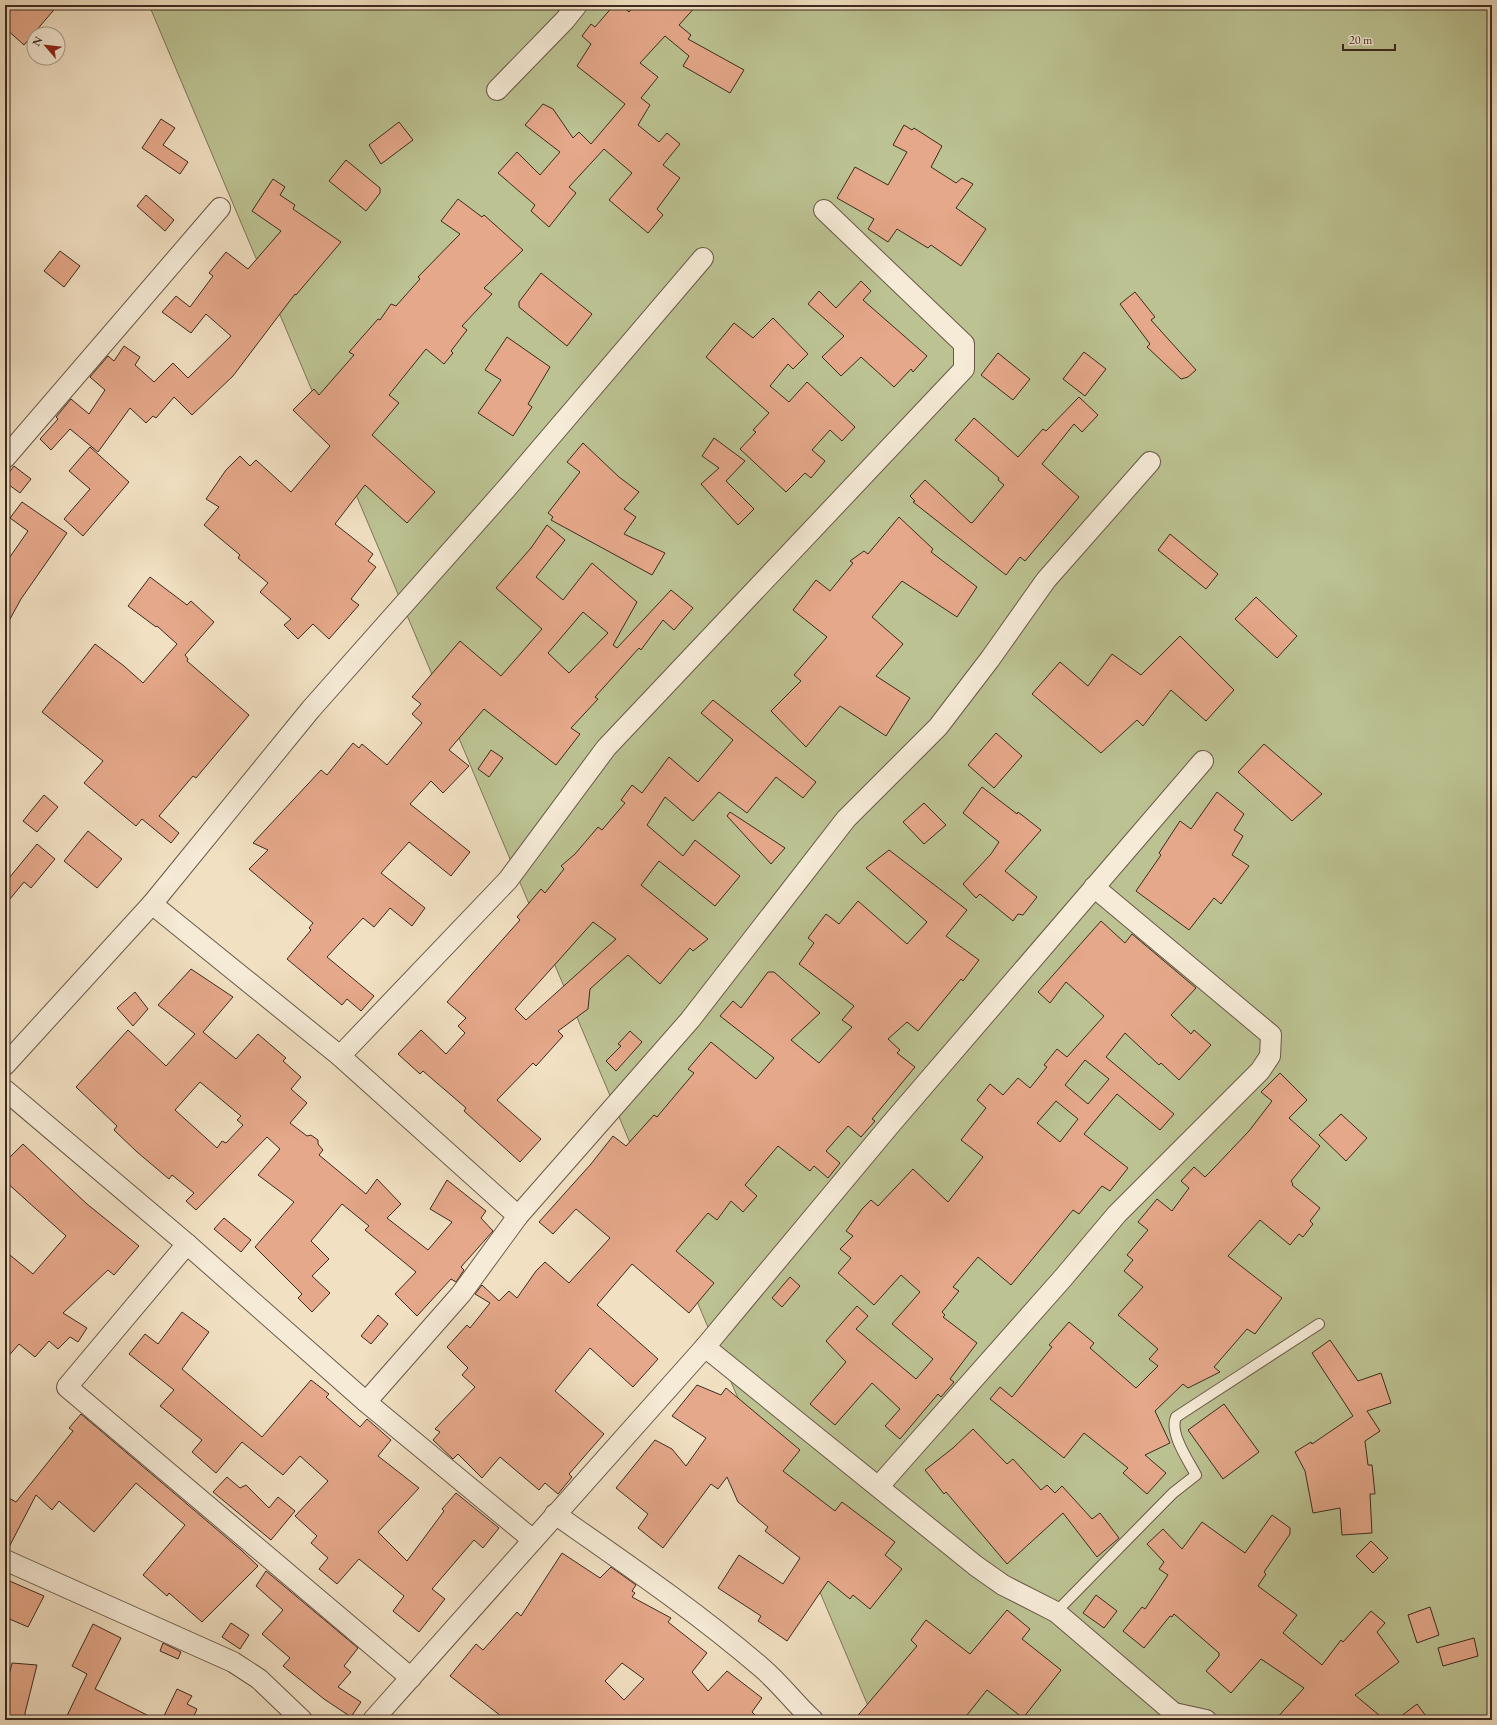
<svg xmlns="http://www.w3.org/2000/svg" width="1497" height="1725" viewBox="0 0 1497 1725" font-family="'EB Garamond',serif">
<rect width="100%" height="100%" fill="#f1e0c2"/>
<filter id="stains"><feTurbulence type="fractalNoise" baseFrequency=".005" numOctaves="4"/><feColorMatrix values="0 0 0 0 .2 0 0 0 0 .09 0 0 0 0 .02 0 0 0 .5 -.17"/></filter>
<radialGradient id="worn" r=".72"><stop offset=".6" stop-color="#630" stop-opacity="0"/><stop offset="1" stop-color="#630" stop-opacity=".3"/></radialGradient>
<!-- green -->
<path fill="#bcc292" stroke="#7c7659" d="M149 5H1492V1720H874Z"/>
<!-- building -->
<g fill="#e5a88a" stroke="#3c2b20" fill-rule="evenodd">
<path d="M5 5H58L24 45 5 28Z"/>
<path d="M614 5H621L629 12 635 5H697L679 25 691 35 688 39 744 70 730 93 683 66 689 56 665 36 640 63 658 77 641 98 650 105 638 125 659 142 667 133 680 144 663 165 680 178 657 209 663 215 648 233 609 200 632 173 604 149 569 187 576 193 549 227 531 211 535 205 498 173 517 152 540 175 560 152 525 125 543 104 553 109 573 138 579 132 591 144 625 104 577 66 591 44 582 36 591 24 595 27Z"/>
<path d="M161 119 175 128 163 145 188 162 180 174 142 148Z"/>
<path d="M399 122 413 140 381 164 369 145Z"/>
<path d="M904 125 912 130 914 128 942 146 931 167 956 183 962 178 973 184 956 208 986 229 961 266 931 245 928 248 897 229 888 242 868 229 874 219 837 198 855 167 888 185 907 152 893 145Z"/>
<path d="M346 160 380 188V193L366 211 329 181Z"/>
<path d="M273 179 285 187 280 195 295 205 293 209 341 242 296 295 295 294 233 376 192 415 174 397 156 418 153 416 146 423 130 408 98 452 70 429 51 450 40 439 58 419 56 417 71 399 89 414 105 390 90 377 108 356 114 361 124 346 140 357 135 365 154 382 173 363 188 378 231 336 206 314 191 333 162 312 176 296 190 307 213 276 209 273 226 252 248 269 281 231 252 211Z"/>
<path d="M146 195 174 220 165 231 137 206Z"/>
<path d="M458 199 482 217 484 215 523 250 484 288 492 294 462 326 467 330 451 351 453 353 444 364 426 349 389 395 399 403 372 435 435 492 407 523 365 485 335 524 373 554 368 561 376 567 351 599 359 605 329 639 313 624 298 639 284 625 291 619 260 592 268 583 238 558 240 555 204 525 219 507 206 499 226 470 240 456 250 466 256 460 291 492 330 446 293 410 314 389 319 395 354 355 349 352 378 319 380 320 391 304 396 306 420 279 418 277 460 234 441 221Z"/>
<path d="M60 251 80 266 64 287 44 271Z"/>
<path d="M541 273 592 314 567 346 519 307V302Z"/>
<path d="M861 281 871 291 863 300 927 356 913 372 911 369 894 387 861 357 841 376 822 357 844 336 808 304 819 291 836 308Z"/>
<path d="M1135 292 1155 317 1151 320 1196 370 1188 377 1181 379 1147 347 1150 344 1120 304Z"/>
<path d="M773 318 808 354 793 369 788 364 770 386 789 402 807 382 855 427 842 441 830 430 812 450 825 461 811 478 805 473 786 492 740 449 756 432 753 430 769 413 706 357 734 323 753 338Z"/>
<path d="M507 337 550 367 528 404 532 407 513 436 478 413 501 380 485 370Z"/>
<path d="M1084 352 1106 369 1085 396 1063 379Z"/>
<path d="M998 353 1030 379 1013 400 981 375Z"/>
<path d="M1079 397 1098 415 1082 432 1074 424 1042 464 1079 497 1025 561 1020 557 1006 575 913 502 915 501 910 496 925 480 971 523 973 522 1004 485 998 480 999 478 955 440 974 418 1018 457 1043 429 1046 431Z"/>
<path d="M714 438 745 461 726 481 754 509 738 525 701 484 719 468 702 456Z"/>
<path d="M583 443 619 477 639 492 624 509 636 517 624 534 665 553 652 575 551 520 553 517 548 513 580 472 567 462Z"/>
<path d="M90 447 129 482 83 536 64 519 90 489 69 471Z"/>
<path d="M14 466 31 479 20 493 5 482V478Z"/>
<path d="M22 502 67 533 21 599 5 628V564L28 531 10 518Z"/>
<path d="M899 517 933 549 931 552 977 587 957 617 902 581 872 617 903 644 876 676 910 698 886 736 840 706 806 747 771 711 801 681 794 675 827 637 793 610 816 580 830 591 853 563 850 561 864 551 868 554Z"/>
<path d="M547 525 565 540 536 577 563 600 592 563 637 602 613 645 617 648 671 590 693 608 674 630 663 620 641 650 639 648 595 697 598 699 571 728 580 734 556 765 484 709 449 750 469 766 443 793 431 781 410 804 470 852 451 876 409 842 381 873 425 908 412 926 390 908 374 927 363 918 327 957 374 996 361 1011 347 999 342 1005 287 959 311 930 309 928 313 923 249 869 268 850 253 843 321 770 327 775 353 743 359 748 362 744 387 765 422 723 412 714 421 704 412 697 460 641 501 676 542 629 496 588 531 548ZM583 612 608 633 569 673 548 653Z"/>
<path d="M1170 534 1218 574 1206 589 1158 550Z"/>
<path d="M150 577 187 605 191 601 214 622 185 655 188 659 187 661 249 715 196 778 193 776 159 816 179 833 171 843 142 819 136 826 84 783 103 761 42 712 95 644 124 666 143 683 177 644 157 626 156 627 128 606Z"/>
<path d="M1256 597 1297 636 1277 658 1235 619Z"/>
<path d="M1180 636 1234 690 1206 721 1171 690 1143 726 1137 720 1101 753 1032 694 1060 662 1088 686 1112 654 1141 675Z"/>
<path d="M713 700 816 782 803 798 776 777 747 813 719 792 693 821 665 797 647 825 683 856 695 840 740 876 715 906 659 861 641 885 708 939 693 951 690 948 660 984 628 955 590 989 588 1009 558 1031 563 1036 536 1066 533 1063 497 1100 541 1139 520 1162 464 1111 466 1108 423 1071 420 1074 398 1054 421 1030 446 1054 465 1033 458 1026 466 1018 447 1002 520 920 517 917 541 889 545 893 564 869 561 866 575 854 598 827 602 830 625 803 621 800 632 785 642 793 669 757 698 782 733 740 701 713ZM593 922 616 939 526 1020 515 1009Z"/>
<path d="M996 733 1022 756 994 788 968 765Z"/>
<path d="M1264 744 1322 794 1292 821 1238 772Z"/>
<path d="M491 750 503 758 489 777 478 769Z"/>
<path d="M982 787 1017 814 1018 812 1041 830 1005 871 1037 897 1023 915 1018 914 1013 921 980 894 976 898 963 884 991 854 999 842 963 813Z"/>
<path d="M1217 792 1244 814 1234 830 1243 836 1232 855 1249 866 1221 904 1214 898 1189 930 1136 891 1161 855 1159 853 1180 821 1191 829Z"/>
<path d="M44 795 58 807 37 832 23 821Z"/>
<path d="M924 803 946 825 924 844 903 822Z"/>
<path d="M730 812 785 848 771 864 727 816Z"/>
<path d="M88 831 122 859 97 888 64 861Z"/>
<path d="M37 844 55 859 31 888 24 882 5 905V883Z"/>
<path d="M889 850 967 910 946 936 979 960 963 981 961 979 918 1031 907 1022 888 1039 900 1050 897 1053 915 1067 872 1119 875 1121 861 1137 848 1126 826 1151 840 1163 828 1178 814 1166 810 1171 778 1146 745 1185 757 1196 743 1212 731 1201 717 1220 708 1213 676 1251 714 1283 689 1313 632 1264 597 1305 658 1359 633 1387 590 1348 555 1391 604 1434 569 1474 572 1477 558 1494 545 1483 539 1490 500 1457 482 1478 458 1454 453 1459 433 1440 440 1432 435 1429 475 1387 462 1375 468 1368 447 1347 467 1325 470 1328 490 1303 475 1294 482 1285 499 1301 509 1291 517 1298 536 1271 545 1262 569 1283 610 1238 576 1209 553 1234 539 1222 591 1164 613 1136 626 1146 654 1115 657 1117 694 1073 688 1069 711 1042 756 1079 774 1058 720 1016 733 1001 741 1008 768 972H774L820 1013 791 1040 819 1063 852 1027 842 1020 854 1006 799 964 814 943 808 938 826 914 839 924 858 901 907 944 927 922 866 868Z"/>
<path d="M1101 921 1125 943 1132 934 1196 988 1171 1015 1191 1034 1194 1030 1211 1045 1179 1080 1161 1063 1159 1065 1125 1033 1106 1057 1174 1114 1160 1130 1117 1094 1084 1134 1128 1168 1110 1191 1102 1186 1079 1214 1073 1210 1011 1285 978 1257 953 1287 959 1291 942 1312 945 1315 943 1317 977 1343 950 1379 954 1382 941 1397 938 1394 900 1439 885 1426 900 1409 872 1383 835 1425 810 1404 846 1362 826 1341 857 1306 868 1316 856 1329 916 1379 933 1359 892 1324 920 1292 901 1275 874 1305 838 1273 851 1258 840 1249 853 1236 846 1231 862 1209 871 1200 878 1206 913 1169 948 1202 983 1157 961 1140 986 1108 977 1100 990 1084 1003 1095 1018 1078 1030 1088 1047 1067 1044 1065 1057 1049 1067 1057 1104 1016 1066 982 1050 1003 1038 992ZM1085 1060 1109 1079 1088 1104 1065 1085ZM1056 1101 1078 1119 1060 1142 1037 1123Z"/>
<path d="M191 969 233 997 203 1032 236 1059 258 1034 286 1058 283 1061 301 1077 291 1089 307 1103 290 1123 307 1136 311 1135 318 1140V1144L323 1150 319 1155 366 1194 377 1179 401 1204 387 1218 428 1250 452 1222 430 1209 447 1180 486 1211 481 1218 493 1231 461 1267 464 1270 456 1282 451 1279 417 1316 395 1294 416 1272 365 1230 369 1226 342 1204 311 1241 329 1259 312 1276 330 1293 312 1312 298 1298 302 1294 255 1247 294 1202 258 1175 280 1149 267 1137 196 1210 186 1201 194 1193 172 1175 169 1179 137 1152 114 1130 117 1126 76 1087 128 1030 166 1066 195 1034 158 1005ZM200 1082 241 1116 237 1120 243 1125 226 1143 222 1141 217 1148 175 1110Z"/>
<path d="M135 992 148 1009 133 1026 117 1008Z"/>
<path d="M630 1031 642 1042 616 1071 606 1061 621 1046 618 1044Z"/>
<path d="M1280 1073 1307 1100 1289 1118 1320 1146 1291 1181 1293 1184 1292 1185 1320 1208 1310 1221 1313 1224 1303 1237 1299 1234 1290 1245 1260 1220 1228 1256 1282 1298 1255 1334 1247 1329 1214 1367 1220 1372 1188 1388 1183 1384 1155 1411 1170 1443 1145 1455 1166 1473 1147 1494 1123 1473 1128 1468 1084 1433 1064 1458 990 1399 1000 1387 1012 1397 1052 1347 1049 1345 1069 1322 1094 1343 1090 1348 1136 1388 1158 1366 1149 1359 1158 1349 1118 1315 1143 1287 1124 1271 1133 1260 1127 1255 1148 1230 1138 1222 1157 1199 1172 1211 1189 1188 1181 1181 1194 1167 1205 1177 1213 1169 1249 1131 1272 1101 1261 1092Z"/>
<path d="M1341 1114 1367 1138 1346 1161 1319 1135Z"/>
<path d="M23 1144 87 1204 139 1246 114 1275 108 1270 63 1313 87 1328 78 1342 70 1337 58 1349 49 1341 35 1357 19 1344 5 1360V1251L33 1274 66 1236 5 1181V1162Z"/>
<path d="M224 1218 251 1240 241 1252 214 1229Z"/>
<path d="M790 1277 800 1286 782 1307 772 1298Z"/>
<path d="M182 1312 209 1332 182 1369 262 1437 311 1380 329 1394 326 1397 360 1427 367 1419 391 1440 378 1456 419 1488 378 1532 407 1561 444 1511 442 1509 456 1493 499 1528 483 1548 474 1540 432 1589 445 1599 419 1632 393 1611 404 1596 359 1559 337 1584 319 1569 328 1558 311 1543 317 1536 295 1516 328 1481 300 1456 283 1475 242 1442 216 1473 192 1452 202 1440 160 1406 174 1390 129 1354 145 1334 158 1344Z"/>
<path d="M378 1315 388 1324 371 1344 361 1336Z"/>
<path d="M1330 1340 1358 1381 1381 1373 1391 1403 1367 1411 1380 1431 1365 1441 1368 1465H1372L1375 1494H1370L1372 1533 1342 1535 1340 1508 1313 1513 1305 1471 1295 1452 1311 1442 1312 1444 1353 1416 1312 1353Z"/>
<path d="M697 1385 721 1395 726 1388 800 1450 783 1471 835 1511 842 1502 895 1542 885 1555 902 1569 870 1609 853 1595 850 1599 828 1581 787 1641 758 1621 761 1616 718 1588 739 1555 783 1584 800 1558 765 1531 768 1527 738 1502 727 1477 718 1489 711 1484 663 1548 638 1528 648 1514 616 1488 655 1440 672 1449 686 1466 706 1438 672 1416Z"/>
<path d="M1224 1404 1259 1452 1223 1479 1188 1430Z"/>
<path d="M81 1414 241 1550 258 1566 202 1622 169 1593 167 1596 143 1575 185 1525 136 1483 94 1532 59 1501 52 1510 36 1495 8 1549H5V1496L16 1502 73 1431 69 1428Z"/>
<path d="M973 1429 1007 1464 1013 1459 1041 1490 1047 1485 1055 1493 1062 1486 1092 1519 1100 1513 1119 1538 1097 1557 1063 1513 1007 1564 946 1492 944 1494 925 1470 953 1448Z"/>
<path d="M227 1477 240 1488 246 1485 269 1508 278 1497 295 1511 271 1540 213 1492Z"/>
<path d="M1272 1515 1290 1528V1534L1264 1572 1266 1574 1258 1586 1297 1615 1283 1633 1322 1665 1341 1640 1343 1642 1371 1611 1385 1623 1377 1632 1399 1662 1355 1695 1385 1720H1275L1304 1688 1261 1659 1231 1693 1206 1671 1219 1656V1653L1174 1614 1172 1617 1170 1616 1144 1648 1123 1631 1142 1607 1145 1609 1168 1575 1159 1569 1164 1562 1147 1544 1163 1529 1182 1549 1202 1522 1245 1553Z"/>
<path d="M1371 1541 1388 1558 1373 1573 1356 1556Z"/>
<path d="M562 1553 600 1578 611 1567 636 1585 632 1591 635 1593 632 1597 671 1618 668 1622 707 1653 692 1672 708 1691 727 1671 762 1698 752 1712 760 1720H506L450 1676 476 1644 483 1650 517 1612 521 1616ZM622 1663 644 1679 624 1700 605 1681Z"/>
<path d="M266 1571 358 1648 344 1666 351 1672 338 1687 361 1702 351 1717 324 1699 283 1666 290 1658 262 1634 283 1610 256 1586Z"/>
<path d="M5 1579 44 1596 28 1627 5 1617Z"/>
<path d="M1096 1595 1117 1611 1104 1628 1083 1613Z"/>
<path d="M1430 1607 1439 1635 1417 1643 1408 1615Z"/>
<path d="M1007 1610 1030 1629 1022 1639 1061 1670 1023 1718 987 1690 963 1720H854L917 1646 911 1640 926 1620 970 1654Z"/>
<path d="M231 1623 249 1635 240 1649 222 1637Z"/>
<path d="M93 1624 121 1638 95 1689 157 1720H65L87 1674 72 1666Z"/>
<path d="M1474 1638 1478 1656 1443 1666 1438 1648Z"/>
<path d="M163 1643 181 1652 178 1659 160 1651Z"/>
<path d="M12 1663 37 1665 25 1713V1720H5V1693Z"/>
<path d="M177 1689 192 1696 187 1704 197 1709 192 1720H162Z"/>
<path d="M1417 1704 1429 1720H1396Z"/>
</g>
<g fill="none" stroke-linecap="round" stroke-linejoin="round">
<!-- service casing -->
<g stroke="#695848" stroke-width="12">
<path id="service" d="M1056 1612 1173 1493 1196 1475C1188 1460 1169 1433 1176 1417L1319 1324"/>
</g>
<!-- minor casing -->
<g stroke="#695848" stroke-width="22">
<g id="minor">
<path d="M497 90 565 20 577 5"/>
<path d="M5 458 220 208"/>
<path d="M152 904 340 1056 518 1216"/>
<path d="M340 1056 508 880 606 748 964 369V344L824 210"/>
<path d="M5 1065 152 904 311 709 506 489 703 258"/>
<path d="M5 1090 187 1244 366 1402 533 1540"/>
<path d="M187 1244 67 1387 411 1678"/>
<path d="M705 1347 976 1566 1003 1585 1056 1612 1174 1713 1206 1720"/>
<path d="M366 1402 461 1294 518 1216 690 1020 846 819 938 727 990 659 1046 580 1150 462"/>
<path d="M879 1486 1063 1278 1117 1214 1260 1071 1270 1056 1271 1035 1094 887"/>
<path d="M555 1514C625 1563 697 1612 762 1668 781 1684 795 1704 813 1720"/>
<path d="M5 1560 233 1662 259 1679 302 1720"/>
<path d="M373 1720 705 1347 890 1125 1203 761"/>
</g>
</g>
<!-- service -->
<use href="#service" stroke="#f6ebd7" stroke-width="10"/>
<!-- minor -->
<use href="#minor" stroke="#f6ebd7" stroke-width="20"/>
</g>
<!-- margin -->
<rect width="1497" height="1725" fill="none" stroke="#f1e0c2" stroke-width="20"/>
<rect x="6" y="6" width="1485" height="1713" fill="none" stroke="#3c2b20" stroke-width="2"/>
<rect x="10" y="10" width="1477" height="1705" fill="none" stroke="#3c2b20"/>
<!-- north arrow -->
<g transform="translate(46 46) rotate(298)"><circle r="19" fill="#f6ebd7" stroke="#ac9e8e"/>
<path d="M0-3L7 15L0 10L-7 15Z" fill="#8f2418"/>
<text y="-6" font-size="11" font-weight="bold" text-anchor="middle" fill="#3c2b20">N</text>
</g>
<!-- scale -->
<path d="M1343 44v6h52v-6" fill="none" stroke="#3c2b20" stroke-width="2"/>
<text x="1349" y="44" font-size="12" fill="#3c2b20" stroke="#f6ebd7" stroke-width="3" paint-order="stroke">20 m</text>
<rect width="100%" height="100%" filter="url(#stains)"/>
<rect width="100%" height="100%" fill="url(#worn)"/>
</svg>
